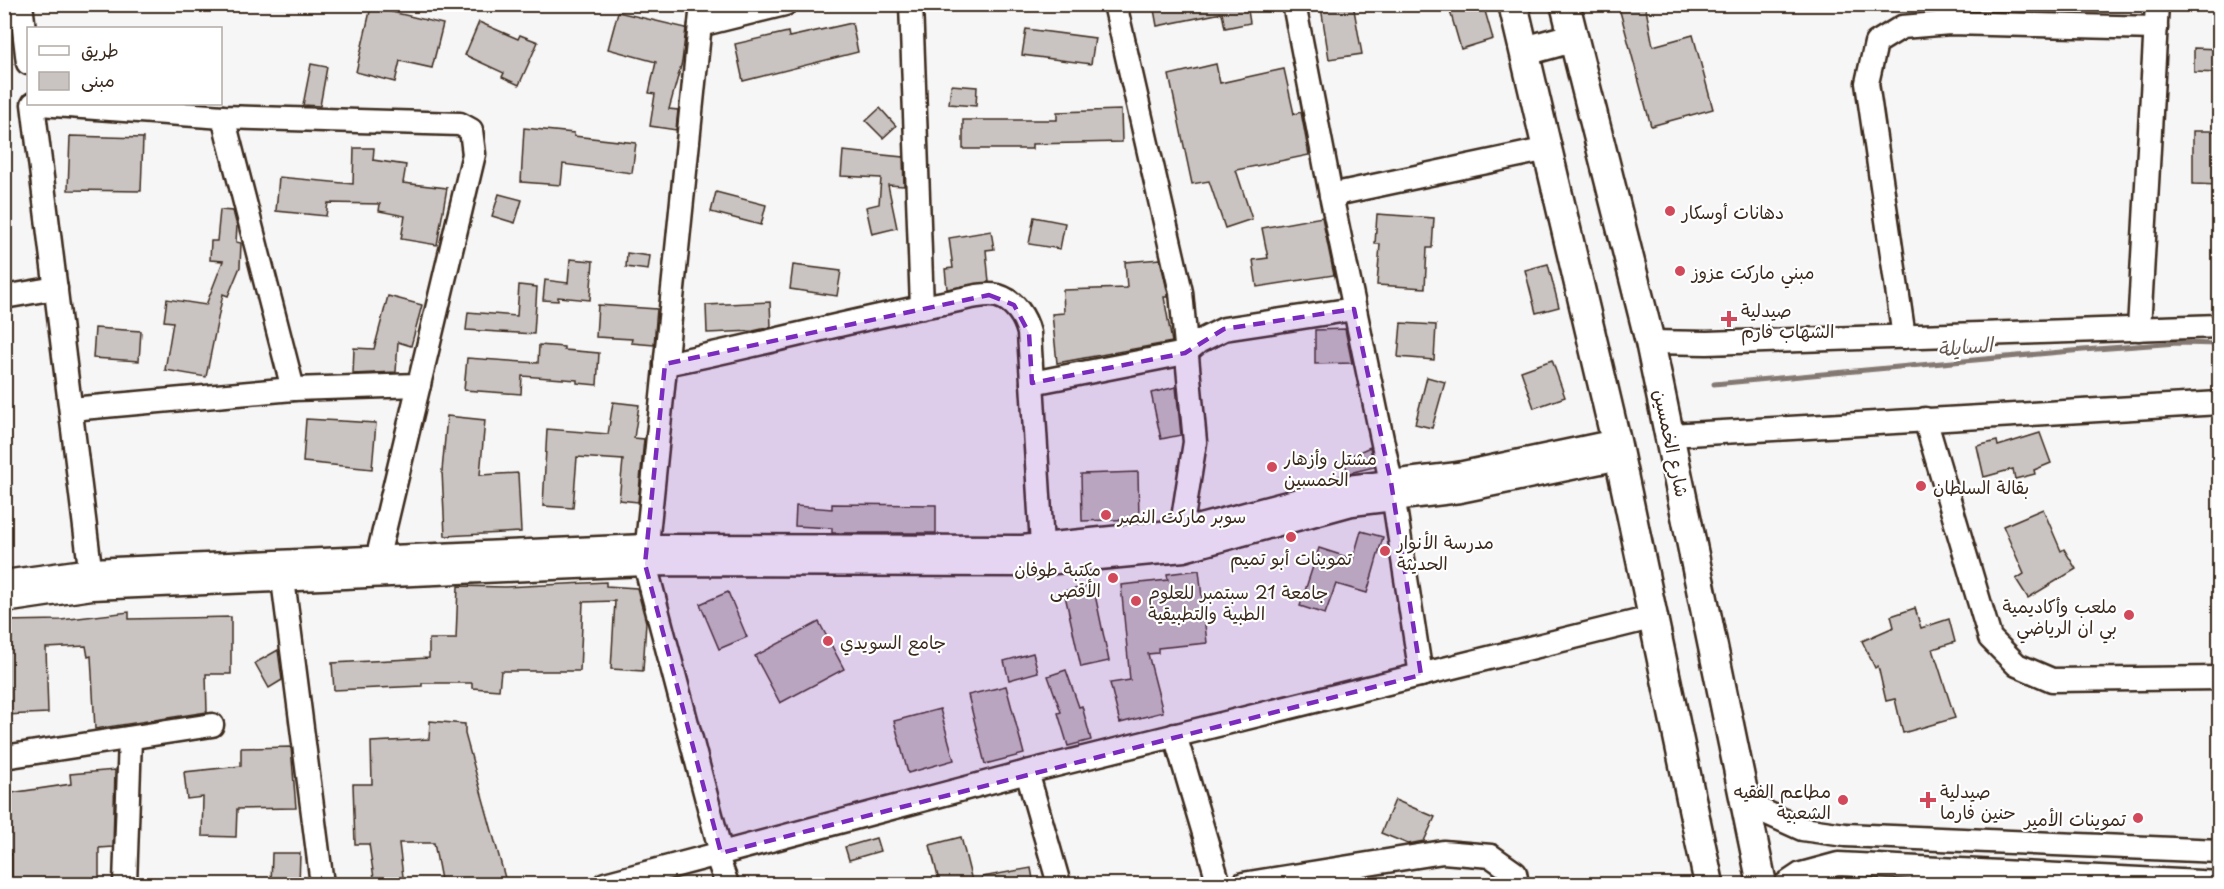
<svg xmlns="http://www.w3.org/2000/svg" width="2224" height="889" viewBox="0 0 2224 889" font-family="'Playpen Sans','Playpen Sans Arabic',sans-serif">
<rect width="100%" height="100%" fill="#f7f6f6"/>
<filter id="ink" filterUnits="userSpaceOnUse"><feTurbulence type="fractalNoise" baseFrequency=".0167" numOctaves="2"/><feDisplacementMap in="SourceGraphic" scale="12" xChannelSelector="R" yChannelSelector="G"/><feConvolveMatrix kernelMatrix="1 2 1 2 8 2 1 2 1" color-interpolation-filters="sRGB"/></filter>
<g filter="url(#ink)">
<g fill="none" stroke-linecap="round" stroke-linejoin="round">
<!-- stream -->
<path stroke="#847972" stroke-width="5" d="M1714 384 2083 350 2177 343 2220 344"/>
</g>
<!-- building -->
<g fill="#c9c3c1" stroke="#3b2a1e" stroke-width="1.5">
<path d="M1153 4H1247L1250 23 1225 28 1222 13 1157 26Z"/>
<path d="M1334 4H1353L1362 54 1329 59 1321 7Z"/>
<path d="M1448 4H1483L1493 39 1461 49Z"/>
<path d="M1618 4H1645L1653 46 1693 35 1713 109 1651 126Z"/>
<path d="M371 7 443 24 432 68 400 61 395 82 356 72Z"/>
<path d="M618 12 686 28 682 62 669 109 678 110 676 130 650 126 655 94 649 93 656 62 608 49Z"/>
<path d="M479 22 518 39 520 35 538 42 519 85 502 77 504 73 465 55Z"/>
<path d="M852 23 858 52 743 81 735 44 788 32 789 37Z"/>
<path d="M1026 29 1095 38 1091 64 1022 55Z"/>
<path d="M2194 48 2220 49V73L2194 72Z"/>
<path d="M311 64 327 67 320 106 303 105Z"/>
<path d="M1216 64 1220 83 1284 69 1294 114 1301 112 1309 155 1236 170 1252 219 1225 228 1209 181 1192 184 1169 75Z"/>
<path d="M951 85 977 87 976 106 949 104Z"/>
<path d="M880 108 896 126 883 138 866 121Z"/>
<path d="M1121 110 1122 142 1032 144V149H963V120H1057V112Z"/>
<path d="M524 128 574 133V136L636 143 632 173 563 164 561 185 521 182Z"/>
<path d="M2193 131H2220V185L2193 184Z"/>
<path d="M70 136 143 138 141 191 68 190Z"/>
<path d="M354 148H374L373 160 406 165 403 183 447 188 437 245 401 239 405 216 379 211 380 204 328 203 326 216 276 211 279 177 353 184Z"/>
<path d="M843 151 903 157 904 186 888 185 897 228 872 234 866 207 879 204 881 178 841 176Z"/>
<path d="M716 192 766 205 761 225 711 212Z"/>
<path d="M499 194 522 200 515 223 492 216Z"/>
<path d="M220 210 233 211 237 226 236 242 241 243 240 267 228 296 223 294 206 377 165 370 173 322 164 321 167 299 206 305 223 261 210 260 211 241H217Z"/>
<path d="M1377 214 1434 218 1432 248H1427L1425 288 1377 285 1380 244H1375Z"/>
<path d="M1034 217 1065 223 1060 249 1029 244Z"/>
<path d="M1322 217 1334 275 1257 287 1253 260 1268 258 1262 228Z"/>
<path d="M991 231 994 249 986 250 989 282 947 289 945 269 953 268 949 238Z"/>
<path d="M627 253 650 256 648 270 626 267Z"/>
<path d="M570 259 593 261 590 300 558 297V301L543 300 545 280 568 283Z"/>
<path d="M1160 259 1168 294V297H1164L1172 342 1057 363 1052 314 1064 313 1063 290 1127 288 1125 262Z"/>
<path d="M1548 264 1559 307 1536 313 1525 270Z"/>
<path d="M793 265 841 271 837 296 790 289Z"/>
<path d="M519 285 537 287 534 334 466 330 468 312 517 316Z"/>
<path d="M388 296 422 305 411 346 398 342 396 372 353 374 354 348 374 349Z"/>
<path d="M770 302 771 327 753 331 707 333 706 305Z"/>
<path d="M598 305 657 309 654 345 631 343 632 339 596 337Z"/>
<path d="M1401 323 1436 325 1434 360 1398 357Z"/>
<path d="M95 328 141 331 139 361 93 358Z"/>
<path d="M1345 329 1352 363 1315 364V330Z"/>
<path d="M539 345 564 347V350L599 353 597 385 577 383V380L522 376 521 394 464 390 467 358 538 363Z"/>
<path d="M1552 360 1565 397 1534 408 1521 371Z"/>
<path d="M1427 377 1445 382 1432 428 1415 424Z"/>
<path d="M1176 387 1181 435 1161 439 1151 393Z"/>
<path d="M613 402 639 405 634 438 644 439 638 502 619 500 623 460 577 457 573 508 543 506 547 429 608 434Z"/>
<path d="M447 416 485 420 480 475 518 473 521 532 445 536 442 471Z"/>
<path d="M306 419 376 423 372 469 303 462Z"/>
<path d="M2040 433 2051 463 2034 470 2035 474 2015 479 2013 469 1984 477 1977 446 1997 441 1998 446Z"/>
<path d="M1370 447 1374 467 1349 473 1343 459Z"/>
<path d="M1138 472 1139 519 1082 521 1081 474Z"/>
<path d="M832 504 936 505V533H832V528L795 526 796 506 832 509Z"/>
<path d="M2043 509 2061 551 2064 549 2076 569 2028 598 2016 579 2024 574 2003 526Z"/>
<path d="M1361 531 1383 537 1367 593 1336 584 1325 614 1300 606 1319 548 1353 559Z"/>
<path d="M1199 570 1207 643 1158 648V653L1148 654 1163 712 1120 723 1110 683 1130 680 1121 585 1168 580 1167 574Z"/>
<path d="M606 582V586L637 588 646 622 643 671 611 669 615 601 583 602 580 671H501L499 690 472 688V683H422V686L334 690 332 663 429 658V639H456L458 586 505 587Z"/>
<path d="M1093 585 1109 661 1081 667 1064 591Z"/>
<path d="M728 592 747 637 719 649 700 604Z"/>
<path d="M1915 608 1921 628 1949 619 1955 642 1933 649 1955 718 1903 733 1895 699 1886 701 1878 666 1875 668 1862 641 1894 627 1891 616Z"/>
<path d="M129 612V619L231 617V674H206L207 712 95 729 91 656 88 657 86 646 46 648 48 713 5 715 4 621 61 620Z"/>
<path d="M819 622 844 669 780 703 755 656Z"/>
<path d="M278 650 282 680 269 688 255 663Z"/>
<path d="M1033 653 1038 672 1009 680 1004 661Z"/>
<path d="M1066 670 1079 707 1082 706 1091 740 1068 746 1058 713 1061 712 1048 676Z"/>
<path d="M1006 686 1024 754 985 764 968 695Z"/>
<path d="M940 709 954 760 908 773 894 721Z"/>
<path d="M430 721 465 724V734L507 885H442L434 843H399L404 885H375L369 844H355L353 784H372L371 742 429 739Z"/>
<path d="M291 747 296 808 237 809 236 837 202 836 203 797 187 799 184 772 241 766V748Z"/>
<path d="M115 770 113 847 99 848V885H12V854L4 855V794L71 784 70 774Z"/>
<path d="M1395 800 1435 817 1424 841 1408 844 1381 833Z"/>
<path d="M961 837 973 885H940L930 845Z"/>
<path d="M876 838 880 851 849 860 845 847Z"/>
<path d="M272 853H300L299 885H271Z"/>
<path d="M1031 868 1034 885H983L982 877Z"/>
</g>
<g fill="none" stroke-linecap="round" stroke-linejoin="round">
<!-- minor casing -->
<g stroke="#3b2a1e" stroke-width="27">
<g id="minor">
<path d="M21 4 28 63"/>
<path d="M702 4 645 564 721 853"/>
<path d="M911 4 922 307"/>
<path d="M1115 4 1181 292 1195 442 1181 531"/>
<path d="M1294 4 1331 195 1548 149"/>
<path d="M700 25 785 4"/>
<path d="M33 104 92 584"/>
<path d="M40 104 223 117 460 124 471 130 474 154 378 556"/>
<path d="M1331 195 1391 482 1421 675"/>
<path d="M4 297 56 288"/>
<path d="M2139 329 2157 4"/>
<path d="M1904 337 1867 83 1876 43 1902 27 1950 23 2156 28"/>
<path d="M1650 342 1707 343 2220 326"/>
<path d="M665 364C758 346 850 320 943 303 959 301 982 292 998 296 1015 301 1025 317 1029 333L1042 545"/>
<path d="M1032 383 1185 353 1198 342 1224 329 1354 309"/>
<path d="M293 389 419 385"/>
<path d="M71 409 293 389 223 117"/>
<path d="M1925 419 1990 638 2017 665 2052 680 2220 678"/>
<path d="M1670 435 2220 403"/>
<path d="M281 564 322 884"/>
<path d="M4 582 91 570 645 546 1022 547 1181 531 1348 487 1458 474 1616 441"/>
<path d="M4 601 92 588 645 564 1024 565 1184 550 1352 504 1460 491 1620 458"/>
<path d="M1175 735 1219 884"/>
<path d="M4 757 212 725"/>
<path d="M1027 772 1059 884"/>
<path d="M1747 804 1802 829 1845 835 2220 851"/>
<path d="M716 854 727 884"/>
<path d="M125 884 130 738"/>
<path d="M605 884 1027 772 1655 617"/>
<path d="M1243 884 1443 852 1491 856 1515 873 1517 884"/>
<path d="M1786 884 1801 874 1838 864 2220 883"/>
</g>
</g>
<!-- major casing -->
<g stroke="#3b2a1e" stroke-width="33">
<g id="major">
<path d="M1513 4 1616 441 1709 884"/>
<path d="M1565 4 1650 342 1762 884"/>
<path d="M1525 51 1572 38"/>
</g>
</g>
<!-- minor -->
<use href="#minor" stroke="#fff" stroke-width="22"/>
<!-- major -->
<use href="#major" stroke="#fff" stroke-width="28"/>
</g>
</g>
<!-- marked area -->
<path fill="#7b2cbf" fill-opacity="0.2" stroke="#7b2cbf" stroke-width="4.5" stroke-dasharray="12 8" stroke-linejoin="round" d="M989 295 1014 305 1029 333 1032 383 1185 353 1224 329 1354 309 1391 482 1421 675 721 853 645 564 665 364Z"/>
<!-- markers -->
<g fill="#d1495b" stroke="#fff" stroke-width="2">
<circle cx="1670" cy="211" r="6"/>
<circle cx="1680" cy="271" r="6"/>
<path d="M1726 310h6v6h6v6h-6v6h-6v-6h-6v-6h6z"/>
<circle cx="1272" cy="467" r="6"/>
<circle cx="1921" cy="486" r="6"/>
<circle cx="1106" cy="515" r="6"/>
<circle cx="1291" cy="537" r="6"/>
<circle cx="1385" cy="551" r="6"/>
<circle cx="1113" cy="578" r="6"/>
<circle cx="1136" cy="601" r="6"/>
<circle cx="2129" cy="615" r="6"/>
<circle cx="828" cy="641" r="6"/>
<circle cx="1843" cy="800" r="6"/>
<path d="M1925 791h6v6h6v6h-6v6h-6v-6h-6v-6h6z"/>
<circle cx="2138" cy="818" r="6"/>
</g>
<g text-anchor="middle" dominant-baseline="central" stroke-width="4.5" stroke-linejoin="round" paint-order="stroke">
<!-- poi labels -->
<g font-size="18" fill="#3b2a1e" stroke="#fff" text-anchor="start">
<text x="1682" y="211">دهانات أوسكار</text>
<text x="1692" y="271">مبني ماركت عزوز</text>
<text x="1741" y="309">صيدلية<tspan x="1741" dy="21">الشهاب فارم</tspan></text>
<text x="1284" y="457">مشتل وأزهار<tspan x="1284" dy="21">الخمسين</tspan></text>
<text x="1933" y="486">بقالة السلطان</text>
<text x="1118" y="515">سوبر ماركت النصر</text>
<text x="1397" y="541">مدرسة الأنوار<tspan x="1397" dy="21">الحديثة</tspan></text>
<text x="1291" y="557" text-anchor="middle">تموينات أبو تميم</text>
<text x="1101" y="568" text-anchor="end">مكتبة طوفان<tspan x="1101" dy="21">الأقصى</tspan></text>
<text x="1148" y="591">جامعة 21 سبتمبر للعلوم<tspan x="1148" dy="21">الطبية والتطبيقية</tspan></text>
<text x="2117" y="605" text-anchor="end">ملعب وأكاديمية<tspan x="2117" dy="21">بي ان الرياضي</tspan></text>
<text x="840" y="641">جامع السويدي</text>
<text x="1831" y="790" text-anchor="end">مطاعم الفقيه<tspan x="1831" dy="21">الشعبية</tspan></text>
<text x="1940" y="790">صيدلية<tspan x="1940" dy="21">حنين فارما</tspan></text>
<text x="2126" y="818" text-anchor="end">تموينات الأمير</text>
</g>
<!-- street labels -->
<g font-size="18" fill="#3b2a1e" stroke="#fff">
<text transform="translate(1672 443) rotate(78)">شارع الخمسين</text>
</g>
<!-- water labels -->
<g font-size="20" font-style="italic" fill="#65584f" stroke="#fff">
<text transform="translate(1965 346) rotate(-5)">السايلة</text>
</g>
</g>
<!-- margin -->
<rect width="2224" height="889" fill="none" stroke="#fff" stroke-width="24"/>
<rect x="12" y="12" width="2200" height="865" fill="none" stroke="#3b2a1e" stroke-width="2" filter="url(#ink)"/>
<!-- legend -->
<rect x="27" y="27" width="195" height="78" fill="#ffffff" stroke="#b1aaa5" stroke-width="1.5"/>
<rect x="39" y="46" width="30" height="9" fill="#ffffff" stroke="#b1aaa5" stroke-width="1.5"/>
<text x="81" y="57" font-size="18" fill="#3b2a1e">طريق</text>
<rect x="39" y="72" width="30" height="18" fill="#c9c3c1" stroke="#b1aaa5" stroke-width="1.5"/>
<text x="81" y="87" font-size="18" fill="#3b2a1e">مبنى</text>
</svg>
